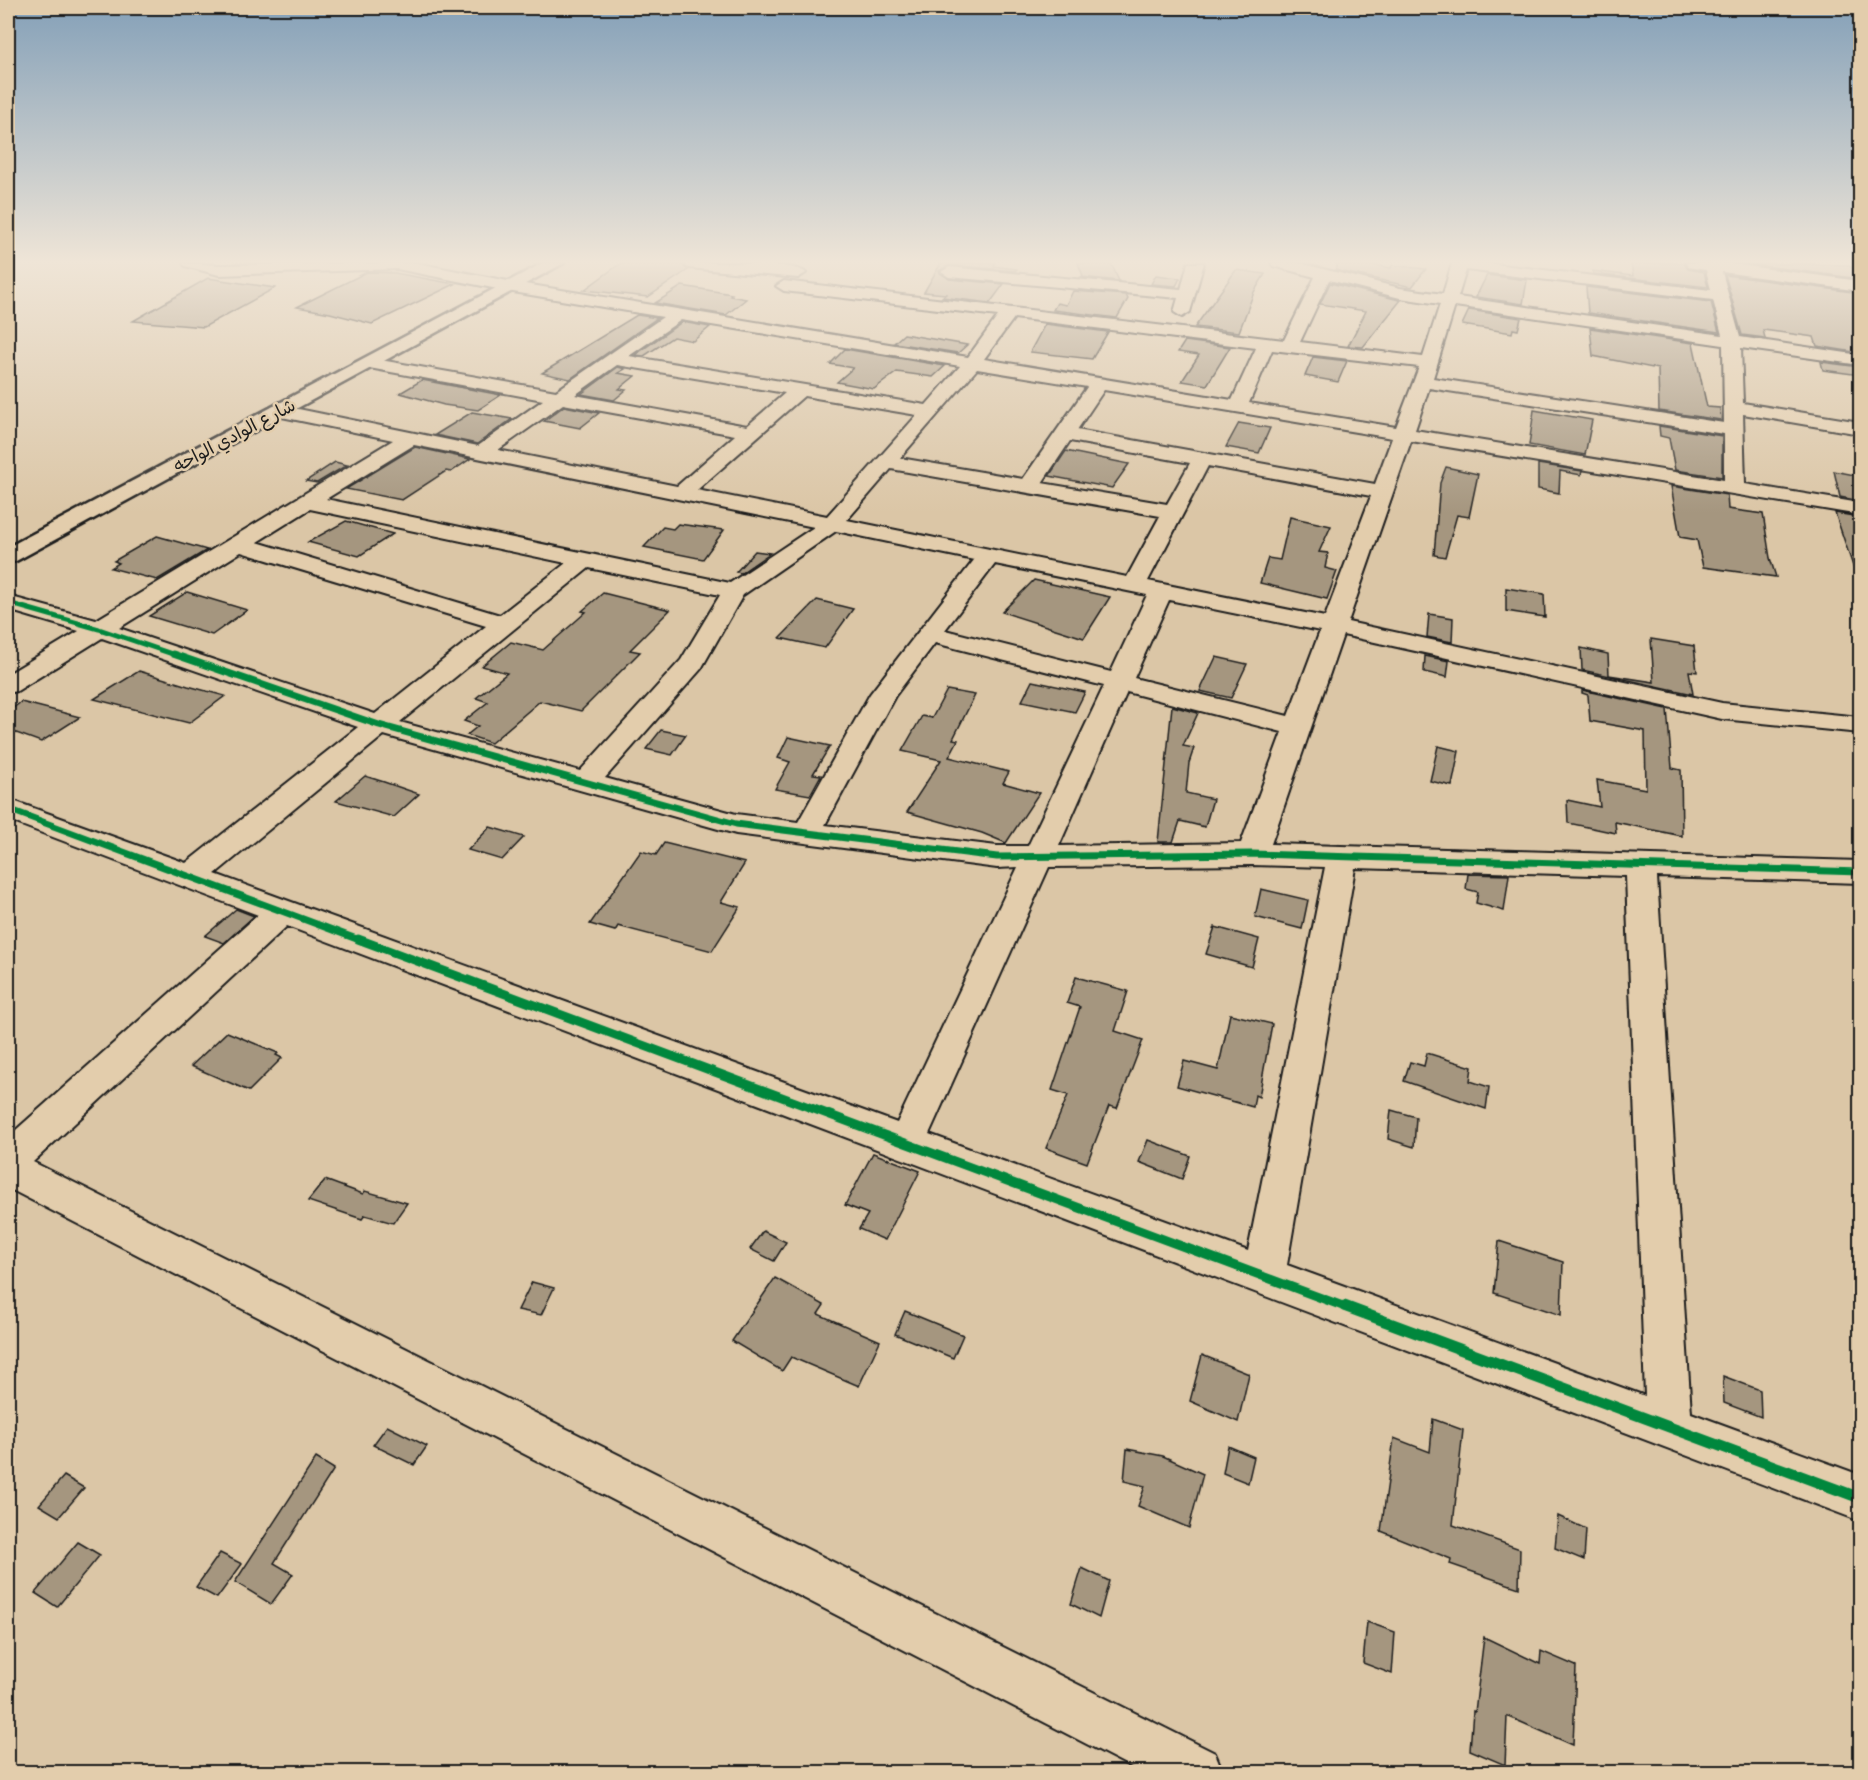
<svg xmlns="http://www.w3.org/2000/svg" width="1868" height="1780" viewBox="0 0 1868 1780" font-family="'Patrick Hand','Playpen Sans Arabic',sans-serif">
<rect width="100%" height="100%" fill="#dbc6a6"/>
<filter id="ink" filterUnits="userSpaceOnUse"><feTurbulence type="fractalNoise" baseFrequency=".0167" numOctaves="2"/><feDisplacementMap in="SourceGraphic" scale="12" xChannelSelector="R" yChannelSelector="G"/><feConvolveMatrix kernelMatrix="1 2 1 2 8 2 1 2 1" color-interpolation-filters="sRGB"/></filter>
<g filter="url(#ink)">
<!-- building -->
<g fill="#a5967f" stroke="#1c1c1c" stroke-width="1.5">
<path d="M621 263H680L688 270 648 297 584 290Z"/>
<path d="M941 263H995L994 266 1017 269 1015 271 949 265 939 271 949 279 1004 284 990 303 942 297 946 294 924 292Z"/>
<path d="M1078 263H1111L1119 281 1081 277 1083 276Z"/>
<path d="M1338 263 1361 265 1363 263 1391 268 1392 265 1426 269 1412 287 1335 270Z"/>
<path d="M1631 263H1684L1688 269 1704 272 1708 287 1593 274V271L1633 276Z"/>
<path d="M1744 263 1850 265 1851 268 1860 269V279Z"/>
<path d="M1236 270 1265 274 1254 292 1239 332 1195 327Z"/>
<path d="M367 272 395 273 455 284 372 324 330 313 297 307Z"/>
<path d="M1156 275 1180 278 1176 286 1151 284Z"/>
<path d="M1487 275 1527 280 1523 304 1476 297Z"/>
<path d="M1725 275 1860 293V353L1817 346 1814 337 1763 330 1765 338 1742 335Z"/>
<path d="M208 278 275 288 204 327 133 321Z"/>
<path d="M1330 283 1399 300H1401L1363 347 1348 346 1366 311 1320 304Z"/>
<path d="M682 286 732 294 730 296 746 299 726 315 655 303Z"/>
<path d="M1586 287 1711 302 1719 332 1588 313Z"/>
<path d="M1073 291 1126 295 1128 299 1117 318 1053 310 1057 303 1066 305Z"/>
<path d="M1469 310 1521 318 1518 330 1513 329 1512 333 1462 325Z"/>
<path d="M637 315 657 318 570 379 542 373Z"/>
<path d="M682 322 710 327 693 341 673 337 644 356 635 355Z"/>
<path d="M1045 324 1108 332 1092 359 1030 352Z"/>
<path d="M1590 328 1693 343 1707 407 1720 408 1721 420 1659 411 1658 369 1593 356Z"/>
<path d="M904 334 967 345 958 353 894 343Z"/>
<path d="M1185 341 1230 347 1207 385 1182 381 1199 355 1178 352Z"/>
<path d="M845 349 945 366 933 377 897 372 874 389 837 382 853 368 830 364Z"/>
<path d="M1313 357 1347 361 1338 382 1305 376Z"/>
<path d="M1821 362 1860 367V375L1823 370Z"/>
<path d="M618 367 625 369 618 373 635 376 619 389 626 390 614 400 581 394Z"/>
<path d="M422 380 501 395 478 410 444 405 400 393Z"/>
<path d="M564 406 599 413 580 428 544 421Z"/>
<path d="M1534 410 1592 420 1585 455 1529 445Z"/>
<path d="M472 412 512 419 477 444 435 435Z"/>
<path d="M1239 423 1270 428 1259 453 1226 447Z"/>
<path d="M1659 426 1722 436V477L1675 470 1669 438 1660 436Z"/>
<path d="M415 447 470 459 451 472 446 471 402 500 346 489Z"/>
<path d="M1066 451 1129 464 1112 488 1049 476Z"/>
<path d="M335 462 347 465 317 483 306 481Z"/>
<path d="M1538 464 1582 471 1581 475 1560 471 1559 493 1538 489Z"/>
<path d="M1446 467 1478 474 1469 517 1457 515 1445 557 1434 555 1440 483Z"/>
<path d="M1834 471 1860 476V501L1840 497Z"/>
<path d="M1671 486 1727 495 1728 509 1763 514 1770 558 1776 577 1703 567 1697 540 1680 537Z"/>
<path d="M1835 513 1860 517V575H1856Z"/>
<path d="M1290 517 1331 526 1319 552 1328 553 1325 568 1337 571 1327 599 1260 583 1268 558 1280 560Z"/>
<path d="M346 521 393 534 359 556 308 542Z"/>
<path d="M678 524 724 530 703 559 644 547 663 527 673 529Z"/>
<path d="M157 536 207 550 157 580 111 568 119 563 114 561Z"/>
<path d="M755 551 770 553 741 573 736 572Z"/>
<path d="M1034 580 1110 597 1084 638 1002 612Z"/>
<path d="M1506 588 1544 594 1545 617 1506 611Z"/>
<path d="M187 592 247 610 212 635 149 616Z"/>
<path d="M603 593 670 610 630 650 640 652 581 711 540 701 491 743 467 735 478 726 464 721 488 702 476 698 507 673 482 666 511 642 543 650 586 612 582 611Z"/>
<path d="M817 600 853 609 825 648 780 638Z"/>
<path d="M1429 614 1453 618 1452 642 1427 637Z"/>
<path d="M1651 639 1694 646 1697 672 1689 671 1693 694 1582 670 1581 648 1608 654 1609 675 1654 682Z"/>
<path d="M1425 656 1449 661 1447 677 1424 672Z"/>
<path d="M1216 657 1247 664 1231 698 1200 691Z"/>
<path d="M139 671 188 686 225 696 189 723 94 699Z"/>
<path d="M1032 681 1085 692 1075 712 1022 701Z"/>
<path d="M947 690 975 695 953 739 958 740 949 757 1009 772 1003 783 1039 793 1006 843 982 833 907 812 941 760 902 751 922 716 932 718Z"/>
<path d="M1582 690 1667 709 1672 768 1681 770 1682 836 1615 822 1616 833 1568 823 1567 800 1600 807 1597 780 1646 789 1645 731 1590 721 1588 695 1582 693Z"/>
<path d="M21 702 80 717 41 742 8 730V712Z"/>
<path d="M1172 706 1198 713 1183 746 1194 748 1189 763 1186 793 1213 799 1205 827 1180 821 1173 842H1158Z"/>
<path d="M661 730 686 735 672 755 646 749Z"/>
<path d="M788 737 830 746 813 774 821 775 810 795 775 789 790 762 778 758Z"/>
<path d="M1438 746 1459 751 1452 786 1430 781Z"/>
<path d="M365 776 384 782 419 794 394 817 336 801Z"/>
<path d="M490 827 524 837 502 860 468 850Z"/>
<path d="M664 843 745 863 721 902 740 907 712 951 618 926 615 931 590 924 641 851 656 855Z"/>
<path d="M1468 874 1509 875 1504 911 1476 903 1478 892 1466 889Z"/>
<path d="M1261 889 1308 900 1302 929 1255 917Z"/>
<path d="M236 909 254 916 224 943 205 936Z"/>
<path d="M1215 927 1259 939 1252 967 1206 954Z"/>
<path d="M1076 977 1128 991 1115 1031 1143 1040 1117 1108 1109 1106 1087 1163 1046 1148 1068 1095 1052 1090 1080 1007 1067 1003Z"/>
<path d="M1230 1014 1272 1024 1259 1097 1255 1095 1253 1107 1177 1086 1184 1061 1218 1070Z"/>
<path d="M227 1032 278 1053 276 1055 282 1058 249 1091 191 1066Z"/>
<path d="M1427 1053 1472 1067 1470 1081 1489 1087 1486 1109 1404 1081 1410 1062 1424 1066Z"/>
<path d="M1391 1110 1416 1117 1414 1147 1388 1139Z"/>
<path d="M1148 1140 1190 1156 1182 1179 1139 1162Z"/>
<path d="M873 1153 920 1171 885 1240 859 1229 868 1214 845 1205Z"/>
<path d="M325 1180 363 1194 365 1191 407 1203 393 1223 365 1215 362 1219 308 1201Z"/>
<path d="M763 1231 786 1242 774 1261 750 1249Z"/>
<path d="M1499 1241 1563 1262 1561 1315 1494 1293Z"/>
<path d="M775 1278 824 1305 818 1314 880 1341 859 1386 791 1357 782 1371 732 1341Z"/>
<path d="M532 1282 554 1288 541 1315 518 1310Z"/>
<path d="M905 1311 963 1335 953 1358 895 1334Z"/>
<path d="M1202 1355 1249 1374 1238 1422 1190 1401Z"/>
<path d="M1723 1376 1760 1390 1761 1417 1724 1403Z"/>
<path d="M1433 1419 1463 1430 1453 1525 1520 1549 1519 1588 1450 1564 1451 1559 1381 1531 1394 1438 1430 1452Z"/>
<path d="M387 1426 427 1446 414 1465 373 1445Z"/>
<path d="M1228 1446 1254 1457 1248 1483 1223 1473Z"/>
<path d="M1127 1449 1163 1456 1203 1474 1189 1528 1138 1506 1145 1486 1124 1481Z"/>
<path d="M316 1458 334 1469 274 1563 293 1574 271 1604 235 1582Z"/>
<path d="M64 1476 84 1488 59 1517 39 1505Z"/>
<path d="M1558 1516 1586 1529 1584 1560 1555 1548Z"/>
<path d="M78 1542 100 1555 57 1607 35 1593Z"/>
<path d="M220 1553 242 1564 217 1598 196 1587Z"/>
<path d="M1082 1568 1109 1581 1099 1618 1071 1604Z"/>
<path d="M1367 1622 1395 1632 1392 1674 1363 1663Z"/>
<path d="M1484 1637 1540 1664 1541 1651 1576 1666 1573 1745 1507 1716 1505 1765 1470 1750 1473 1711 1475 1712Z"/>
</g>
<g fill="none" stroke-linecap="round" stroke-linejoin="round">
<!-- street casing -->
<g stroke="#1c1c1c" stroke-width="4">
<g id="street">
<path d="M183 263 219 265 417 263 513 282 968 357 998 316 784 291 776 286 784 281 1284 340 1315 277 1273 266 1271 263H1299L1400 288 1443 294 1452 263H1486L1711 290 1706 270 1688 267 1686 263H1724L1860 281V291L1722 272 1740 337 1860 355V365L1741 348 1743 403 1860 422V434L1743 414 1745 484 1860 503V515L1411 441 1348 622 1722 703 1860 717V733L1722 719 1343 635 1271 844 1860 861V883L1657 877 1691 1413 1860 1475V1521L287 926 33 1162 1215 1753 1223 1772H1141L8 1188V1137L258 915 8 820V799L186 863 358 727 102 638 17 691 8 693V674L79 631 8 610V596L96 620 393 440 272 415 269 411 272 407 279 405 478 446 543 400 369 368 363 367 360 363 363 359 369 358 556 391 663 317 513 292 397 269 219 275 185 266ZM1466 270 1713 300 1722 335 1458 297ZM1329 280 1400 298 1440 304 1423 357 1300 342ZM1455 306 1723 345 1724 423 1433 378ZM1014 318 1256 348 1232 400 984 359ZM681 320 960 366 926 405 629 356ZM1272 350 1289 352 1419 367 1396 427 1249 403ZM617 365 785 393 747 426 575 395ZM977 369 1087 387 1023 479 900 458ZM1429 388 1724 434V480L1415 430ZM1104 390 1392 438 1375 484 1077 430ZM804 396 917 415 827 516 697 490ZM563 404 735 435 677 486 498 450ZM1070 441 1190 463 1167 504 1042 483ZM414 445 814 527 730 583 326 499ZM1208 466 1371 496 1325 617 1148 581ZM891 469 1160 516 1127 577 847 520ZM310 509 566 563 500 615 257 542ZM836 531 974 560 870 694 798 822 736 814 605 778 701 669 743 595ZM241 552 486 626 375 714 119 628ZM995 564 1147 595 1111 672 945 630ZM589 568 720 595 681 660 580 771 400 722ZM1169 600 1320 631 1288 716 1134 678ZM935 643 1104 686 1028 846H997L825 825 895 696ZM1127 692 1282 732 1241 843 1059 846ZM384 735 736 834 997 868 1018 867 897 1123 215 874ZM1252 865 1325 867 1248 1251 929 1134 1049 867ZM1355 868 1626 876 1645 1396 1287 1265Z"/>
<path d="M682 263C702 263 796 261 806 273L798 278 689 268Z"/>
<path d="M1188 263H1204L1190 312 1182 317 1174 312 1178 298 949 277 941 272 949 267 1181 289Z"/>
</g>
</g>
<!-- secondary casing -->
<g stroke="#1c1c1c" stroke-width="5">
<path id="secondary" d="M543 263H564L16 561 8 563V547Z"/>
</g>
<!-- street -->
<use href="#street" fill="#e3cdac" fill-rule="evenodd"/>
<!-- secondary -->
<use href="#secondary" fill="#e3cdac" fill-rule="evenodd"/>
<!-- cycleway-far3 casing -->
<g stroke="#e3cdac" stroke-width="8">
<path id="cycleway-far3" d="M8 603 99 629 178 656"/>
</g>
<!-- cycleway-far2 casing -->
<g stroke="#e3cdac" stroke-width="10">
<g id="cycleway-far2">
<path d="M173 654 379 725 736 824 997 857 1252 854 1860 872"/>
<path d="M8 809 362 941"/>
</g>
</g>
<!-- cycleway-far1 casing -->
<g stroke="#e3cdac" stroke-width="13">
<path id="cycleway-far1" d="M358 939 1348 1308"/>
</g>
<!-- cycleway casing -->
<g stroke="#e3cdac" stroke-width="15">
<path id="cycleway" d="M1344 1306 1860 1498"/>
</g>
<!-- cycleway-far3 -->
<use href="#cycleway-far3" stroke="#00873e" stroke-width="5"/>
<!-- cycleway-far2 -->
<use href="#cycleway-far2" stroke="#00873e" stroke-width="7"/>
<!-- cycleway-far1 -->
<use href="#cycleway-far1" stroke="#00873e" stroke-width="9"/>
<!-- cycleway -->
<use href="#cycleway" stroke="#00873e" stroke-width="11"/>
</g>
</g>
<!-- sky -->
<linearGradient id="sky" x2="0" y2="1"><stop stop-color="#84a0b8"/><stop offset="0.51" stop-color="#efe5d7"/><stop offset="1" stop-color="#efe5d7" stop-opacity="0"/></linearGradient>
<rect width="1868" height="513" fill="url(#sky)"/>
<g text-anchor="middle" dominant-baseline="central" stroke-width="5" stroke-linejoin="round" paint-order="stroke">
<!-- far-street labels -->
<g font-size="18" fill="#1c1c1c" stroke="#e3cdac">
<text transform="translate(234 435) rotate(-28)">شارع الوادي الواحه</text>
</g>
</g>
<!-- margin -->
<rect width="1868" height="1780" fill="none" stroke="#e3cdac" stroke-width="30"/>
<rect x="15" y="15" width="1838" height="1750" fill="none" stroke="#1c1c1c" stroke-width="2" filter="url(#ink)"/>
</svg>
